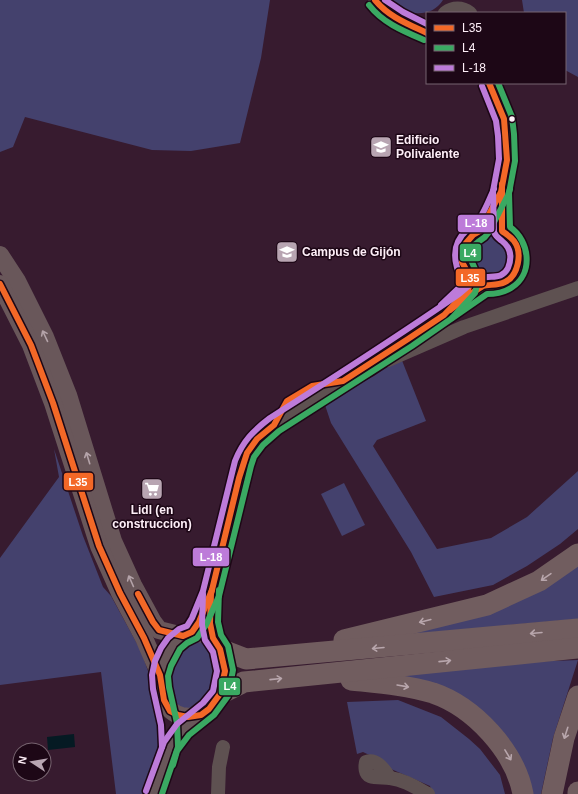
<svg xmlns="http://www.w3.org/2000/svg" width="578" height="794" viewBox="0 0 578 794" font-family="Helvetica,sans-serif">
<rect width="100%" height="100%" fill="#371b2f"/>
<!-- green -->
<g fill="#44416d">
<path d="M0 0H270L261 58 240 143 191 151 152 150 25 117 13 147 0 152Z"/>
<path d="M387 0H443C430 21 401 14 387 0Z"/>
<path d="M522 0H578V77L565 70V13H524Z"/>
<path d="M493 236C496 237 500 238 502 240 517 254 502 293 477 271 473 256 475 238 493 236Z"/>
<path d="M401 358 426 421 377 440 373 446 437 549 491 538 527 517 578 471V529L560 544 527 566 493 585 434 597 411 552 331 423 324 402 374 376Z"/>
<path d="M54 449 83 536 103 587 111 596 141 651 148 671 150 688 163 727 161 739 143 794H116L101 672 0 685V558L59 477Z"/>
<path d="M344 483 365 525 342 536 321 494Z"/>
<path d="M578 559V619L390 636Z"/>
<path d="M183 636 220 649 209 709 170 711 163 663Z"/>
<path d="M578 660 553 738 541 794H530L507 739 398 676 525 662Z"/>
<path d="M398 700 441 717 469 739 480 749 500 775 505 794H433L430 786 391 769 382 761 363 752 357 754 347 702Z"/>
</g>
<!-- water -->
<path fill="#051a23" d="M74 734 75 747 48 750 47 737Z"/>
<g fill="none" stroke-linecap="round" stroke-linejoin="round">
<!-- minor -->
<g stroke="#5e5151" stroke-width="14">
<path d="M375 0C387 17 409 24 427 33"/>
<path d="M445 13C453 7 462 7 470 13"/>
<path d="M489 83 504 119 506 135 507 160 501 192 502 231"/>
<circle cx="490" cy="257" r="28"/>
<path d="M480 231 500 194"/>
<path d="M388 360 464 327 578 288"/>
<path d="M210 603V623L213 638"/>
<path d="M192 632 199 622 211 594 239 478 247 453 257 439 274 425 408 339 484 286"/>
<path d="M390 778C384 770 377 758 366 762 365 767 365 774 370 776 376 778 384 777 390 778 404 780 415 787 428 794"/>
<path d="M218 794 219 767 223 747"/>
</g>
<!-- major -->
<g stroke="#69575a" stroke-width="18">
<path d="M0 255 17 281 45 337 68 395 113 541 133 585 153 622 159 630 183 636"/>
<path d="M0 284 31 345 53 403 99 546 120 593 144 638 160 675"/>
<path d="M192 632C198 633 208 634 213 638 218 643 221 650 222 657 223 662 225 667 225 672 223 696 209 721 182 716 173 714 168 709 164 701 156 683 161 657 174 643 179 637 185 635 192 632Z"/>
<path d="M154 794 170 747 183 729 201 715"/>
</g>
<!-- highway -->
<g stroke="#715d5f" stroke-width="21">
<path d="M344 640 487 605 539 581 578 554"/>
<path d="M220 649 246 659 578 629"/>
<path d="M351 680C379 683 406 685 433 693 474 707 515 751 523 794"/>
<path d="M220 694 244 682 578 648"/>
<path d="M552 794 564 738 578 696"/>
<path d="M578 794V792"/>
</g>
<!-- bus-1 casing -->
<g stroke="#1d0716" stroke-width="9">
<g id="bus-1">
<path d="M375 0C389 17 408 24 427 33"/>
<path d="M0 284 31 345 53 403 99 546 120 593 144 638 160 675 164 700 170 711 178 715 188 717 201 715 209 709 220 694 225 671 220 649 213 638 210 623 211 594 239 478 247 453 257 439 274 425 287 401 312 386 343 381 408 339 444 315 468 290 471 279 462 262V252L466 243 473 235 480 231 501 192 507 160 504 119 489 83"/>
<path d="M450 310C458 304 475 290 483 286 489 284 497 286 505 282 518 276 523 253 514 241 511 237 506 234 502 231V184"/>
<path d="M138 594 153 622 159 630 183 636 192 632 199 622 212 590"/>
</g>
</g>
<!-- bus-2 casing -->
<g stroke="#1d0716" stroke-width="9">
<g id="bus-2">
<path d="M369 5C383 23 403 31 424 40"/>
<path d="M452 318 475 293 479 278 471 260 470 253 473 246 478 242 485 237 489 232 508 195 510 189"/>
<path d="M173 765 177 751 189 735 214 715 228 696 233 670 228 646 221 635 218 622 219 590"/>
<path d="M162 794 178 747 177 723 169 687 168 676 171 666 180 649 187 643 197 638 206 625 219 596 251 466 254 457 263 445 279 431 412 346 487 294C495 294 503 293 511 288 534 274 530 241 510 227L509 193 515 161 514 134 512 117 498 83"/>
</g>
</g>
<!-- bus-3 casing -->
<g stroke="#1d0716" stroke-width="9">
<g id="bus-3">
<path d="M385 0 403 12 427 24"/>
<path d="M441 305 461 286 462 280C453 262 451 244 467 230 470 228 473 227 475 224 483 217 489 199 494 189"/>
<path d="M162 747 161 725 153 689 152 675 155 661 161 648 168 638 179 629 187 626 192 618 203 591 235 461C243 441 253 431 270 418 333 378 397 337 459 294 465 289 473 281 481 278 492 275 502 280 508 268 512 258 511 248 502 241 498 238 496 237 494 232L493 191 499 159 498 136 496 121 482 86"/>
<path d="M146 791 164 742 177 724 203 703 213 691 217 671 213 652 205 640 202 625 203 594"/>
</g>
</g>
<!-- bus-1 -->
<use href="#bus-1" stroke="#f36827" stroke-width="6"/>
<!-- bus-2 -->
<use href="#bus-2" stroke="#3aa962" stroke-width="6"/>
<!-- bus-3 -->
<use href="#bus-3" stroke="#bd7bd9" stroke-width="6"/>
</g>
<!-- one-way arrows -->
<defs><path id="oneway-shaft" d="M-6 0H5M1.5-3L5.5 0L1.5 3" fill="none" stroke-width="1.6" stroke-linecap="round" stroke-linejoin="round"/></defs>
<g stroke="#b4a3a9">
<use href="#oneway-shaft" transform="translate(45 336) rotate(-115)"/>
<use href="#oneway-shaft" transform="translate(88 458) rotate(-107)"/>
<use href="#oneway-shaft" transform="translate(131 581) rotate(-114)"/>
</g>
<g stroke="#b8a6ac">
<use href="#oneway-shaft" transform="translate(546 577) rotate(145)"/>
<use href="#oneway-shaft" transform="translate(425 621) rotate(166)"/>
<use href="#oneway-shaft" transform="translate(536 633) rotate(175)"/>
<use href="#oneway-shaft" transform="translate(378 648) rotate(175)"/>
<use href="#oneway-shaft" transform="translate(445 661) rotate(-6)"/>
<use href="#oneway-shaft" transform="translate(276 679) rotate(-6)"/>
<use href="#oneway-shaft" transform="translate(403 686) rotate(10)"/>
<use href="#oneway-shaft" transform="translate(566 733) rotate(108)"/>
<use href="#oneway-shaft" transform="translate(508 755) rotate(59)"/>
</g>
<!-- icons -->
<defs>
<g id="university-square" transform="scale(1.15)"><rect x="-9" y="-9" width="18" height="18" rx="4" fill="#b8a5b2" stroke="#1d0716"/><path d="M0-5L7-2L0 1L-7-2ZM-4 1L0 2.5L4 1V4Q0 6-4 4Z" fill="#fff"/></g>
<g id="supermarket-square" transform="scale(1.15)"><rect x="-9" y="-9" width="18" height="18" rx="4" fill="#b8a5b2" stroke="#1d0716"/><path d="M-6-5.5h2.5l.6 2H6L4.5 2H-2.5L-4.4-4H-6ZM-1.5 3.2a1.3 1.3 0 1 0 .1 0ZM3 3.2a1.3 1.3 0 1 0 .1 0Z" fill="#fff"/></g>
</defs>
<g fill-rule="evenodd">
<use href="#university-square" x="381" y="147"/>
<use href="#university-square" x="287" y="252"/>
<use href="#supermarket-square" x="152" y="489"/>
</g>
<!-- markers -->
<circle fill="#feeff8" stroke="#1d0716" stroke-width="1.5" cx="512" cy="119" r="3.5"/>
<g text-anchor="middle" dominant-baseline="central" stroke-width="3" stroke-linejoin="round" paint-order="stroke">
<!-- poi labels -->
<g font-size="12" font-weight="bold" fill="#feeff8" stroke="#1d0716" text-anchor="start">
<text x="396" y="140">Edificio<tspan x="396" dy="14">Polivalente</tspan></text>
<text x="302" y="252">Campus de Gijón</text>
<text x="152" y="510" text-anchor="middle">Lidl (en<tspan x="152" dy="14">construccion)</tspan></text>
</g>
</g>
<g stroke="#1d0716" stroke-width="1.5">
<rect x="457" y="214" width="38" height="19" rx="4" fill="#bd7bd9"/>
<rect x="459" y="243" width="23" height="19" rx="4" fill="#3aa962"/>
<rect x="455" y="268" width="31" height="19" rx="4" fill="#f36827"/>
<rect x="63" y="472" width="31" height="19" rx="4" fill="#f36827"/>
<rect x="192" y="547" width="38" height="20" rx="4" fill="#bd7bd9"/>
<rect x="218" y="677" width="23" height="19" rx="4" fill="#3aa962"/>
</g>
<g font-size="11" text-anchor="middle" font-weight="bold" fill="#fff">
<text x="476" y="227">L-18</text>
<text x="470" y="257">L4</text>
<text x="470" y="282">L35</text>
<text x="78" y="486">L35</text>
<text x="211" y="561">L-18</text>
<text x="230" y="690">L4</text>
</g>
<!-- legend -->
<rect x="426" y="12" width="140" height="72" fill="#1d0716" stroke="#776470"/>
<rect x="434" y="25" width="20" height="6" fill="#f36827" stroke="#776470"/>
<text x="462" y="32" font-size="12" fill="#feeff8">L35</text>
<rect x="434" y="45" width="20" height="6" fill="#3aa962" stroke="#776470"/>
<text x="462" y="52" font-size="12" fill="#feeff8">L4</text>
<rect x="434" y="65" width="20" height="6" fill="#bd7bd9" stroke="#776470"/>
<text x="462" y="72" font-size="12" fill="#feeff8">L-18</text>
<!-- north arrow -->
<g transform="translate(32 762) rotate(282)"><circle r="19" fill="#1d0716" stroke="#776470"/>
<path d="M0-3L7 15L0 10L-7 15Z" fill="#b8a5b2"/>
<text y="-6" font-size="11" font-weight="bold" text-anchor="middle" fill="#feeff8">N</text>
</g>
</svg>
